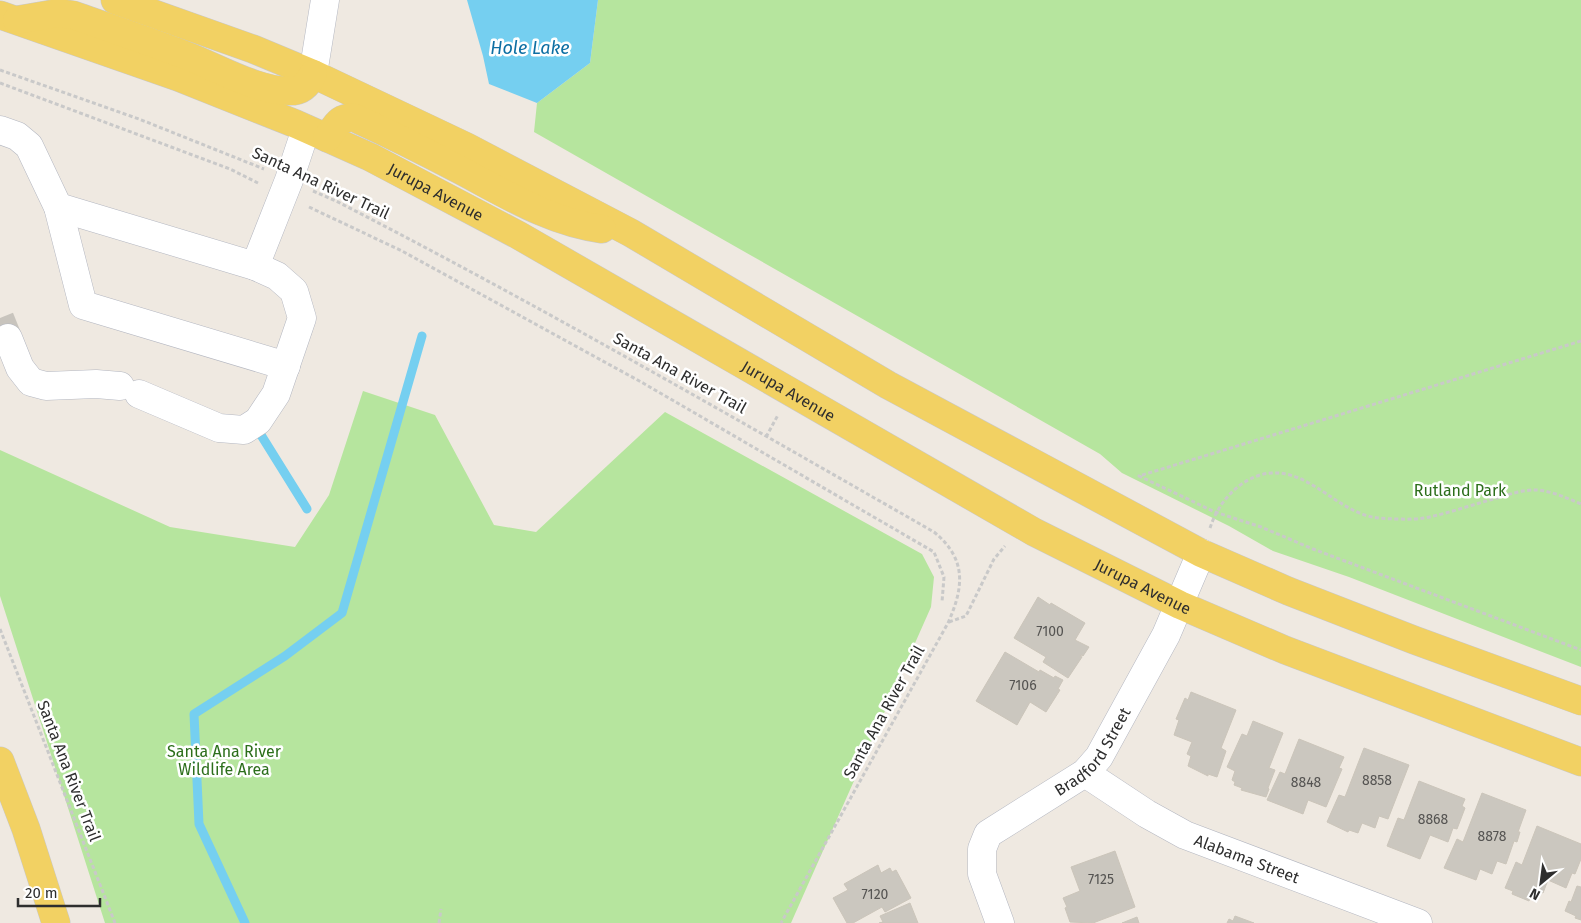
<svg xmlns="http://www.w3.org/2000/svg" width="1581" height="923" viewBox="0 0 1581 923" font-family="'Fira Sans',sans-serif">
<rect width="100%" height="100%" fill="#efe9e1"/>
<!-- green -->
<g fill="#b6e59e">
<path d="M598 0H1581V667L1349 577 1273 551 1229 526 1122 473 1100 454 534 132 537 103 590 63Z"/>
<path d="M363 391 435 415 494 525 536 532 665 412 922 554 934 577 931 607 791 923H105L0 596V450L170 527 295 547 329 495Z"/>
</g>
<!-- water -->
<path fill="#75cff0" d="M467 0H598L590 63 537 103 489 84 483 56Z"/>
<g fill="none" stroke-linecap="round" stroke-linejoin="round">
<!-- stream -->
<g stroke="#75cff0" stroke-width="9">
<path d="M261 435 307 509"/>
<path d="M245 923 199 824 194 714 285 656 342 613 422 336"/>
</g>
</g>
<!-- building -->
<g fill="#cbc7bf" stroke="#cbc5ba">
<path d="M1038 597 1050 605 1051 603 1085 623 1075 640 1089 647 1083 656 1081 655 1080 656 1082 657 1068 678 1043 662 1046 657 1014 638Z"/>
<path d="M1005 652 1039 672 1040 670 1054 678 1055 676 1063 680 1058 689 1060 690 1046 712 1030 702 1017 725 976 701Z"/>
<path d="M1191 692 1236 710 1221 748 1226 751 1217 777 1208 774V776L1188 766 1191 756 1187 754 1192 742 1174 735 1179 720 1176 719 1185 698 1188 700Z"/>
<path d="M1253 721 1283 733 1269 768 1275 770 1268 788 1269 789 1266 797 1241 790 1242 788 1234 785 1235 782 1232 780 1235 771 1227 767 1242 734 1247 736Z"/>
<path d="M1299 739 1344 757 1339 768 1342 769 1326 807 1308 800 1303 814 1267 800 1280 772 1285 774Z"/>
<path d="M1364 748 1409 765 1388 819 1379 816 1375 828 1362 823 1358 833 1349 830 1348 832 1327 822 1339 795 1345 797Z"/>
<path d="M1419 781 1465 799 1462 806 1465 808 1457 829 1453 828 1448 842 1430 835 1420 859 1387 846 1398 818 1404 820Z"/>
<path d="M1482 793 1526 810 1518 832H1520L1517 842 1514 841 1506 864 1497 861 1492 874 1480 869 1476 880 1444 868 1457 839 1463 842Z"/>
<path d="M1537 826 1581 844V859L1575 874 1572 873 1566 888 1548 880 1543 893 1538 890 1534 900 1530 898 1529 901 1512 894 1513 891 1505 888 1516 862 1522 865Z"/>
<path d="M1115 851 1135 907 1093 923 1070 922 1065 908 1067 907 1063 898 1080 891 1071 867Z"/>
<path d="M878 865 881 873 890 868 892 872 896 870 911 898 885 912 882 907 853 923H847L833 898 848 890 844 884Z"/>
<path d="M1577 886 1581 887V920L1575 918 1576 916 1565 911 1569 901 1571 902Z"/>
<path d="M910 903 918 923H879L883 922 880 916Z"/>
<path d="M1235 916 1254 923H1227L1229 919 1233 921Z"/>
<path d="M1137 917 1139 923H1122Z"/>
</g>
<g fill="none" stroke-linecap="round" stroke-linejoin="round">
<!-- minor-tunnel -->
<path stroke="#c8c4bd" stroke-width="28" stroke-dasharray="28 14" stroke-linecap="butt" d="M0 318 8 338"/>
<!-- minor casing -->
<g stroke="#b4b7c1" stroke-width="29">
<g id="minor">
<path d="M313 74 325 0"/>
<path d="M0 130 17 136 29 146 58 207 83 305 286 366"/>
<path d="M58 207 255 266 289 180 306 129"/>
<path d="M8 338 20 368 31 382 46 386 96 384 120 386"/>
<path d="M139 394 219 428 244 430 258 421 276 394 302 318 294 291 277 276 255 266"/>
<path id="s1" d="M1085 773 1147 814 1185 835 1418 923"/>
<path id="s2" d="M1000 923 982 874V849L988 834 1085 773 1099 757 1166 635 1201 553"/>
</g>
</g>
<!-- major casing -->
<g stroke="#c9c9c9" stroke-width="29">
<g id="major">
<path d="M115 0 253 49 313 74 467 147 631 233 888 385 1201 553 1288 591 1414 640 1581 701"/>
<path id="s3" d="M0 15 178 77 296 124 370 157 518 235 1034 532 1180 605 1285 650 1581 762"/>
<path d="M17 20 58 13 73 15C110 28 148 41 185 55 217 67 260 93 294 91 304 90 309 82 313 74"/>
<path d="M327 138C336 126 338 116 355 118 390 134 424 151 458 169 504 193 549 222 602 229"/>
<path d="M0 761 26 829 56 923"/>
</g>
</g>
<!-- path -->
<g stroke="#c9c9c9" stroke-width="3" stroke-dasharray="4 2.5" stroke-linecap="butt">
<path d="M0 70 139 119 264 169"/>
<path d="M0 83 230 169 258 183"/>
<path d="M313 191 336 201C539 305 736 419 934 532 967 559 964 587 948 623L781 923"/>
<path d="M309 207 402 251 643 383 934 552 944 577 942 602"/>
<path d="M1581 341 1139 476 1215 512 1261 527 1313 549 1581 650"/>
<path d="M766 437 778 415"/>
<path d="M1210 528C1218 504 1235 483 1260 475 1306 462 1335 513 1378 518 1390 519 1412 520 1424 518 1446 514 1468 506 1490 500 1505 496 1522 489 1538 490 1554 492 1567 498 1581 504"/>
<path d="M949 622 966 616 994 559 1005 546"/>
<path d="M0 629 115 923"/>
<path d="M439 923 441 909"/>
</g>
<!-- minor -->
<use href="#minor" stroke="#fff" stroke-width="28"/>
<!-- major -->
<use href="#major" stroke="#f2d163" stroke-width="28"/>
</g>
<g text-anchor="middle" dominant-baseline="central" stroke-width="5" stroke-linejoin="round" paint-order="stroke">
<!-- number labels -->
<g font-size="14" fill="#555452">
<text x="1050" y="631">7100</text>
<text x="1023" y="685">7106</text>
<text x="1377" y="780">8858</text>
<text x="1306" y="782">8848</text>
<text x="1433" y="819">8868</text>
<text x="1492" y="836">8878</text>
<text x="1101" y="879">7125</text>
<text x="875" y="894">7120</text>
</g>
<!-- street labels -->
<g font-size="16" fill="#2e2e2e" stroke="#fff">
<text transform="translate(321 183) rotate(25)">Santa Ana River Trail</text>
<text stroke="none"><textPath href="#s3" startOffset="471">Jurupa Avenue</textPath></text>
<text transform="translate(680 373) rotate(29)">Santa Ana River Trail</text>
<text stroke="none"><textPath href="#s3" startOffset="876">Jurupa Avenue</textPath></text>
<text stroke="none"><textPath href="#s3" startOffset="1281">Jurupa Avenue</textPath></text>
<text transform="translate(884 712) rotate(-61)">Santa Ana River Trail</text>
<text stroke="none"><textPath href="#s2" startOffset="229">Bradford Street</textPath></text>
<text transform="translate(69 771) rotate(69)">Santa Ana River Trail</text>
<text stroke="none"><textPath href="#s1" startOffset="184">Alabama Street</textPath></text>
</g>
<!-- park labels -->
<g font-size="16" fill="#2c6e1b" stroke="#fff">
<text x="1460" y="490">Rutland Park</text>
<text x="224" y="751">Santa Ana River<tspan x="224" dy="18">Wildlife Area</tspan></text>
</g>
<!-- water labels -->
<g font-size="18" font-style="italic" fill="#0d6fa3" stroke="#fff">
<text x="530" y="48">Hole Lake</text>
</g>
</g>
<!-- north arrow -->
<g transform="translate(1541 883) rotate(209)" stroke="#ffffff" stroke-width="4" paint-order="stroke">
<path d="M0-4L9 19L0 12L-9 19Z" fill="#2e2e2e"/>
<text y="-8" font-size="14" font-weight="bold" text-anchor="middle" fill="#2e2e2e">N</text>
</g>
<!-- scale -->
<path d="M18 898v8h82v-8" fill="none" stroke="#2e2e2e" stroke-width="2.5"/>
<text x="25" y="898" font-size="15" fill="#2e2e2e" stroke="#ffffff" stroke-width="4" paint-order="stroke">20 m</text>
</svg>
